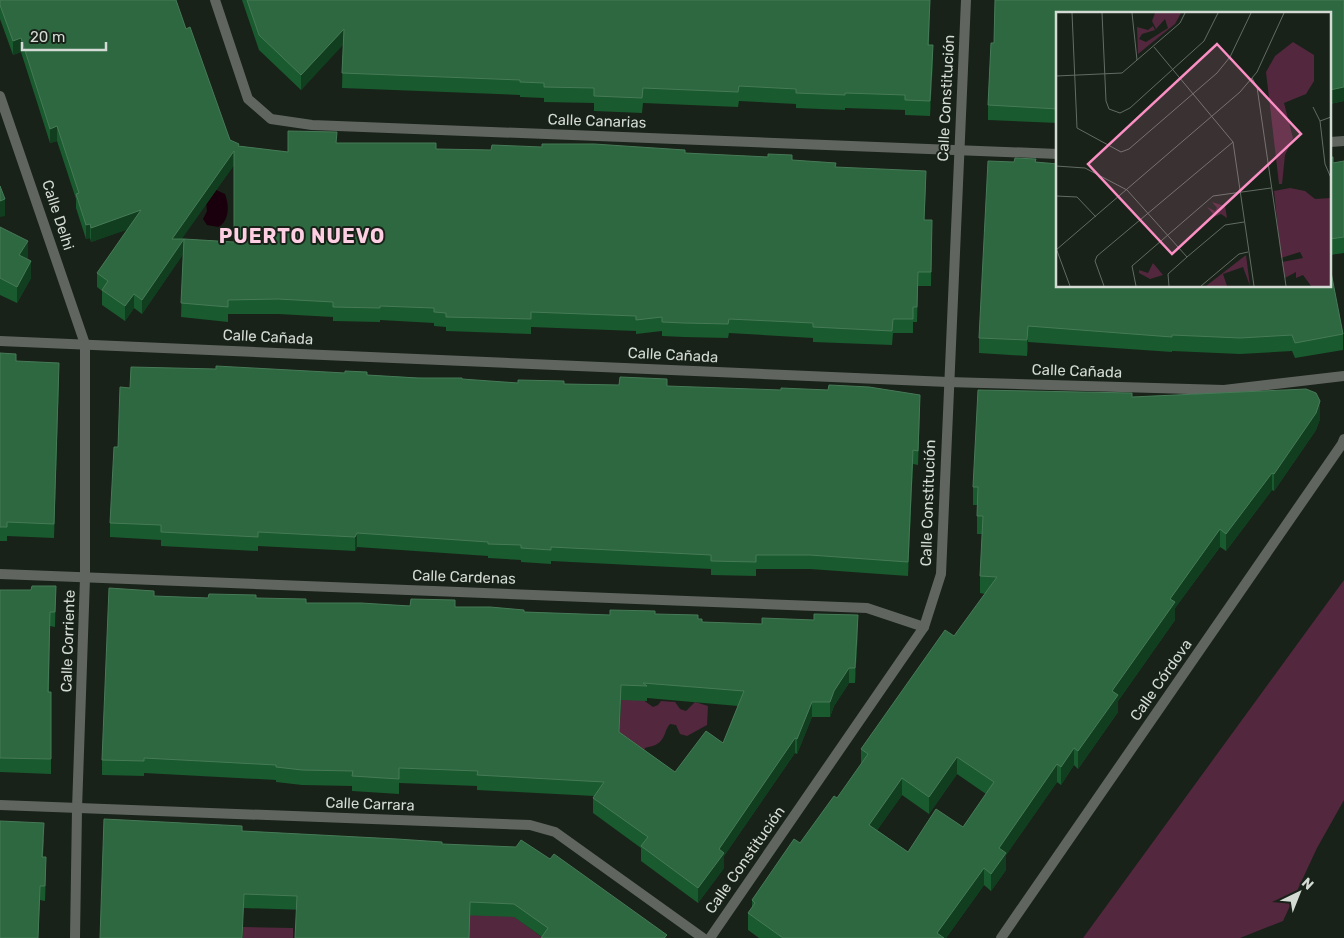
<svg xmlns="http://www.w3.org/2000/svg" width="1344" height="938" viewBox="0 0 1344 938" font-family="Rubik,sans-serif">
<rect width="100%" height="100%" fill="#182219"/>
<!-- green -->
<g fill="#53273d">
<path d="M1344 580V800L1317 848 1283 921 1240 938H1083Z"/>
<path d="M625 694 639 697 653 707 658 705 661 701 675 702 680 709 686 711 695 702 708 706 707 725 687 736 680 734 676 725 670 724C664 730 666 739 657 744 653 747 649 746 645 748L643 754 565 703Z"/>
<path d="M490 899 543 938H411Z"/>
<path d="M243 927 293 928V938H243Z"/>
</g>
<!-- water -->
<path fill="#19000c" d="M214 189 225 194C229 205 230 219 219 227L207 225 203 219 207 211 206 200Z"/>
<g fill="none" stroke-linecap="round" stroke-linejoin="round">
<!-- minor -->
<g stroke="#606560" stroke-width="10">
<path d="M215 0 248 99 271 119 312 125 1058 154"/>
<path d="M0 96 85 344V578L77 809 75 938"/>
<path d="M1330 142 1344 141"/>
<path d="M0 341 948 382 1224 390 1344 376"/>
<path d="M0 574 867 608 924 627"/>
<path d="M0 805 530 825 555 832 703 938"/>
<path d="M710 938 924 627 941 574 966 0"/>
<path d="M1001 938 1342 444 1344 439"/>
</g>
</g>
<!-- wall -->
<g fill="#195a2e" fill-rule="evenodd">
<path d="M0 0 186 29 230 140 239 146 288 152 337 143 436 149 491 150 685 153 792 161 836 167 926 186 924 220H932L931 286H918L917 322H913V333H893L892 345 813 342V338L729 333 728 338 684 337 662 336V331L636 334V331L531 327V334L446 331V327L434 326V323L380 320V322L333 321V317L278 314H228V322L181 317 183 254 142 314 134 308 125 321 102 305V291L97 287V273L128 229 91 242 90 238 86 239 76 208V199L57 141 50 143 21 52 13 55 0 19ZM234 165V242L181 239Z"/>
<path d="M242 0H930L929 45 933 60 930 116 905 115V110L845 108V110L796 108V104L739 101 738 107 643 103 642 113 594 111V103L544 102V98L520 97V95L342 88 343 44 301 90 259 50Z"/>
<path d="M995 0H1344V101L1330 104V14H1058V123L988 120V105L991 43H994Z"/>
<path d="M1330 157 1333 163 1344 161V253L1330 255Z"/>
<path d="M1014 162H1036L1343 334V350L1295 358 1292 351 1240 354 1172 351V352L1028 342 1027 356 979 353V338Z"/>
<path d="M0 227 28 258 27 259 31 278 17 303 0 295Z"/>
<path d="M0 353 16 361 59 377 54 538 7 536V541H0Z"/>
<path d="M367 375 518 383 619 385 667 386 920 409 918 465 913 464 908 576 810 569H756V576L711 575V569L551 561V564L521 562V560L488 558V556L357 547 355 551 258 546V551L161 546V540L110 537V523L118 447 130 388Z"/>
<path d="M1132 397 1320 419 1316 430 1274 491 1272 490 1226 551 1220 547 1175 608V620L1118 701V712L1078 769 1074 765 1061 785 1057 782 1006 855V870L991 891 984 885 946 938H759L748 930V913L752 908V900L800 843 837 798 861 764V749L954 636 985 594 980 593V576L982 534H977V505H973V487ZM957 774 986 794 963 827 908 852 877 830 902 795 929 814Z"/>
<path d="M56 586 55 627 50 626 49 692H51V774L0 772V590H31Z"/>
<path d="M154 596 208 598H256L306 603 455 607 524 612 610 615 655 614 698 619 702 622 858 630 855 683H849L834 706 830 717H812L797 754 795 753 724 856V868L698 903 641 861V848L593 813V798L594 796 477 790V786L399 783V794L352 791V786L302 785 276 782V780L144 773V776L102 775V760ZM647 698 738 706 723 743 675 772 619 732 621 700 647 701Z"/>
<path d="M242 831 442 844 667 938 542 937 514 917 244 908Z"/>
<path d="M44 838 43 857 46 872 45 901 40 900 38 938H0Z"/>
</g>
<!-- shaded-wall -->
<g fill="#103e1e">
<path d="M344 29V44L301 90V75Z"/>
<path d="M21 38V52L13 55V41Z"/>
<path d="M933 45V60L930 116V101Z"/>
<path d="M1344 87V101L1330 104V90Z"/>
<path d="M57 126V141L50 143V129Z"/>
<path d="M234 151V165L172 253V239Z"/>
<path d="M926 171V186L924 234V220Z"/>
<path d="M5 199V216L0 217V201Z"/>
<path d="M141 210V225L91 242V228Z"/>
<path d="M90 224V238L86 239V225Z"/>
<path d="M184 239V253L142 314V300Z"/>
<path d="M28 241V258L19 272V255Z"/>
<path d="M31 261V278L17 303V287Z"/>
<path d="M134 294V308L125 321V306Z"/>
<path d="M1028 326V342L1027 356V340Z"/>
<path d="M59 363V377L54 538V524Z"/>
<path d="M920 395V409L918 465V451Z"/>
<path d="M1320 401V419L1316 430 1274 491V474Z"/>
<path d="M913 450V464L908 576V562Z"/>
<path d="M1272 473V490L1226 551V534Z"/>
<path d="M1220 529V547L1175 608V620L1118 701V712L1078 769V751L1112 691 1170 599Z"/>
<path d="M357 533V547L355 551V537Z"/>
<path d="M858 615V630L855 683V668Z"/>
<path d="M849 668V683L834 706 830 717V702L834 691Z"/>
<path d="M621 685V700L619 747V732Z"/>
<path d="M812 702V717L797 754V739Z"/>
<path d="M795 738V753L724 856V868L698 903V888L719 849Z"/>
<path d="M1074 748V765L1061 785V767Z"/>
<path d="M957 757V774L929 814V797Z"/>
<path d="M1057 764V782L1006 855V870L991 891V874L999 848Z"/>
<path d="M902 778V795L869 842V825Z"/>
<path d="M46 857V872L45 901V886Z"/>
<path d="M984 868V885L946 938H937V933Z"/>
</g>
<!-- building -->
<g fill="#2d6840" stroke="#477a57" fill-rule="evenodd">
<path d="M0 0H176L186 29 190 27 230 140 239 144 238 146 288 152V131L337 132 336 143H436V149L491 150 492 145 542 147V144H594L685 150V153L768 157V154L792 155V160L836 163 835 167 926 171 924 220H932L931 272H918L917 307H913V319H893L892 331 813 327V323L729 319 728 324 684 323 662 322V317L636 320V316L531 312V319L446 317V313L434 312V308L380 306V308L333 307V302L278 299 228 300V307L181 303 184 239 234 242V151L172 239H184L142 300 134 294 125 306 102 290 108 281 97 273 141 210 91 228 90 224 86 225 76 194 79 193 57 126 50 129 21 38 13 41 0 5Z"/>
<path d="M247 0H930L928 45H933L930 101 905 100V95L845 93V95L796 93V89L739 86 738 92 643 88 642 98 594 96V88L544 87V83L520 82V80L342 73 344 29 301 75 259 35Z"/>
<path d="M995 0H1344V87L1330 90V14H1058V109L988 105 991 43H994Z"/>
<path d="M1330 157H1333V163L1344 161V237L1330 239Z"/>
<path d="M1015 158 1036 159 1035 162 1058 164V286H1330V267L1343 334 1295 343 1292 335 1240 338 1172 335V337L1028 326 1027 340 979 338 988 161 1014 162Z"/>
<path d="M0 186 5 199 0 201Z"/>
<path d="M0 227 28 241 19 255 31 261 17 287 0 278Z"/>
<path d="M0 353 16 354V361L59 363 54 524 7 522V527H0Z"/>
<path d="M216 366 345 373V371L367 372V375L418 378H462V379L518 383V380L564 381V384L619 385 620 377 667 379V386L781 390V388L828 390 829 385 869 387 920 395 918 451 913 450 908 562 810 555H756V562L711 561V555L551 547V550L521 548V545L488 544V542L357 533 355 537 258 532V537L161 532V525L110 523 114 447H118L120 387 130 388 131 367 216 369Z"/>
<path d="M1306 389 1316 393 1320 401 1316 413 1274 474 1272 473 1226 534 1220 529 1170 599 1175 602 1112 691 1118 695 1078 751 1074 748 1061 767 1057 764 999 848 1006 853 991 874 984 868 937 933 944 938H783L748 913 755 903 752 900 794 839 800 843 834 796 837 798 868 754 861 749 945 630 954 636 997 577 980 576 983 516H977L978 487H973L978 390 1132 393V397ZM957 757 994 782 963 827 936 809 908 852 869 825 902 778 929 797Z"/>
<path d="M32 586H56L55 612H50L48 692H51V759L0 758V590H31Z"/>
<path d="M109 588 154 591V596L208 598 209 594 256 595V598L306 599V603H361L410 606 411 599 455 600V607H490L524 610V612L610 615V610L655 611V614L698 615V619H702V622L762 624V618L814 620V614L858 615 855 668H849L834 691 830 702H812L797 739 795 738 719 849 724 853 698 888 641 846 648 837 593 798 604 782 477 775 478 771 399 768V779L352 776 353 771 302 770 276 767V765L144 758V761L102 760ZM643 683 744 691 723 743 706 731 675 772 619 732 621 685 647 686Z"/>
<path d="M104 819 242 826V831L397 839 442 842V844L516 847 521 840 550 859 554 854 667 935 664 938H541L548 928 514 904 470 902 469 938H295L297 896 244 894 242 938H100Z"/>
<path d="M0 821 44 823 42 857H46L45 886H40L38 938H0Z"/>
</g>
<g text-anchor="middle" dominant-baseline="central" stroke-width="4" stroke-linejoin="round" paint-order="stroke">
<!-- street labels -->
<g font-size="15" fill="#d4dbd4" stroke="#182219">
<text transform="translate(946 98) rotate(-87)">Calle Constitución</text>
<text transform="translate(597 121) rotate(2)">Calle Canarias</text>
<text transform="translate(58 215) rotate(72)">Calle Delhi</text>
<text transform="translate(268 337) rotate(3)">Calle Cañada</text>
<text transform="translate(673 355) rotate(3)">Calle Cañada</text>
<text transform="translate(1077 371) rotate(2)">Calle Cañada</text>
<text transform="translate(928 503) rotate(-88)">Calle Constitución</text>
<text transform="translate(464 577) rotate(2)">Calle Cardenas</text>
<text transform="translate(68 641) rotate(-88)">Calle Corriente</text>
<text transform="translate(1161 680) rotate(-55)">Calle Córdova</text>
<text transform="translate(370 804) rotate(2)">Calle Carrara</text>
<text transform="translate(745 860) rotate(-55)">Calle Constitución</text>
</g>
<!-- district labels -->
<g font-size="20" font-weight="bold" letter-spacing="1" fill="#fecee3" stroke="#182219">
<text x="302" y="236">PUERTO NUEVO</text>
</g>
</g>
<!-- overview -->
<g transform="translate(1056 12)">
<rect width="275" height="275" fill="#182219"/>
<path d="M99 1H125L119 12 82 42 81 15 92 18 97 14 99 18 86 22 83 27 90 30 112 16 109 7 100 17 96 9ZM237 30 258 43V69L250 82 228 91 237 126 229 143 226 172H223L210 60 219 44ZM234 176 249 179 259 187 275 186V274H255L247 263 240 266V260L229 266 226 250 247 246 244 240 225 246 218 179ZM156 190 169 194 171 206 165 202 155 206 157 202 151 195 159 199 161 196ZM190 243 194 274 187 255 167 262 171 274H150ZM97 251 107 263 94 267 83 261V258L92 261Z" fill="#53273d"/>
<path fill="none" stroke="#636c64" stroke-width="1" d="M16 1 21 116 65 140 73 137 161 61 174 45 195 1M46 1 50 89 53 97 64 101 74 96 148 29 162 1M76 1 81 48M98 35 177 130 198 274M0 64 66 61 124 11 129 1M196 66 201 75 230 274M257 95 264 109M0 154 29 156 71 178 131 245M275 166 269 152 264 109 275 105M0 184 21 185 40 205M0 236 14 274M0 238 184 80 201 60 228 1M48 274 39 249 41 244 177 130M80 274 76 254 157 184 215 176M113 274 112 262 131 245 169 213 188 210M145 274 183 242 192 240"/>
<path fill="#fb8fc4" fill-opacity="0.15" stroke="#fb8fc4" stroke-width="2.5" d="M161 32 245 122 116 242 32 152Z"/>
<rect width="275" height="275" fill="none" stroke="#d4dbd4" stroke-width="2.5"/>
</g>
<!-- north arrow -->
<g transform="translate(1299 893) rotate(43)" stroke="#182219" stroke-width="4" paint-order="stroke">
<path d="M0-4L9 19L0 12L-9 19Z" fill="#d4dbd4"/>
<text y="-8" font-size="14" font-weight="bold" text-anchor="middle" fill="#d4dbd4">N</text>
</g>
<!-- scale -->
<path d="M22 42v8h84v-8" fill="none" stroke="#d4dbd4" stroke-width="2.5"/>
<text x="30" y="42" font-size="15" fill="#d4dbd4" stroke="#182219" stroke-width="4" paint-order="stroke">20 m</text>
</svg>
